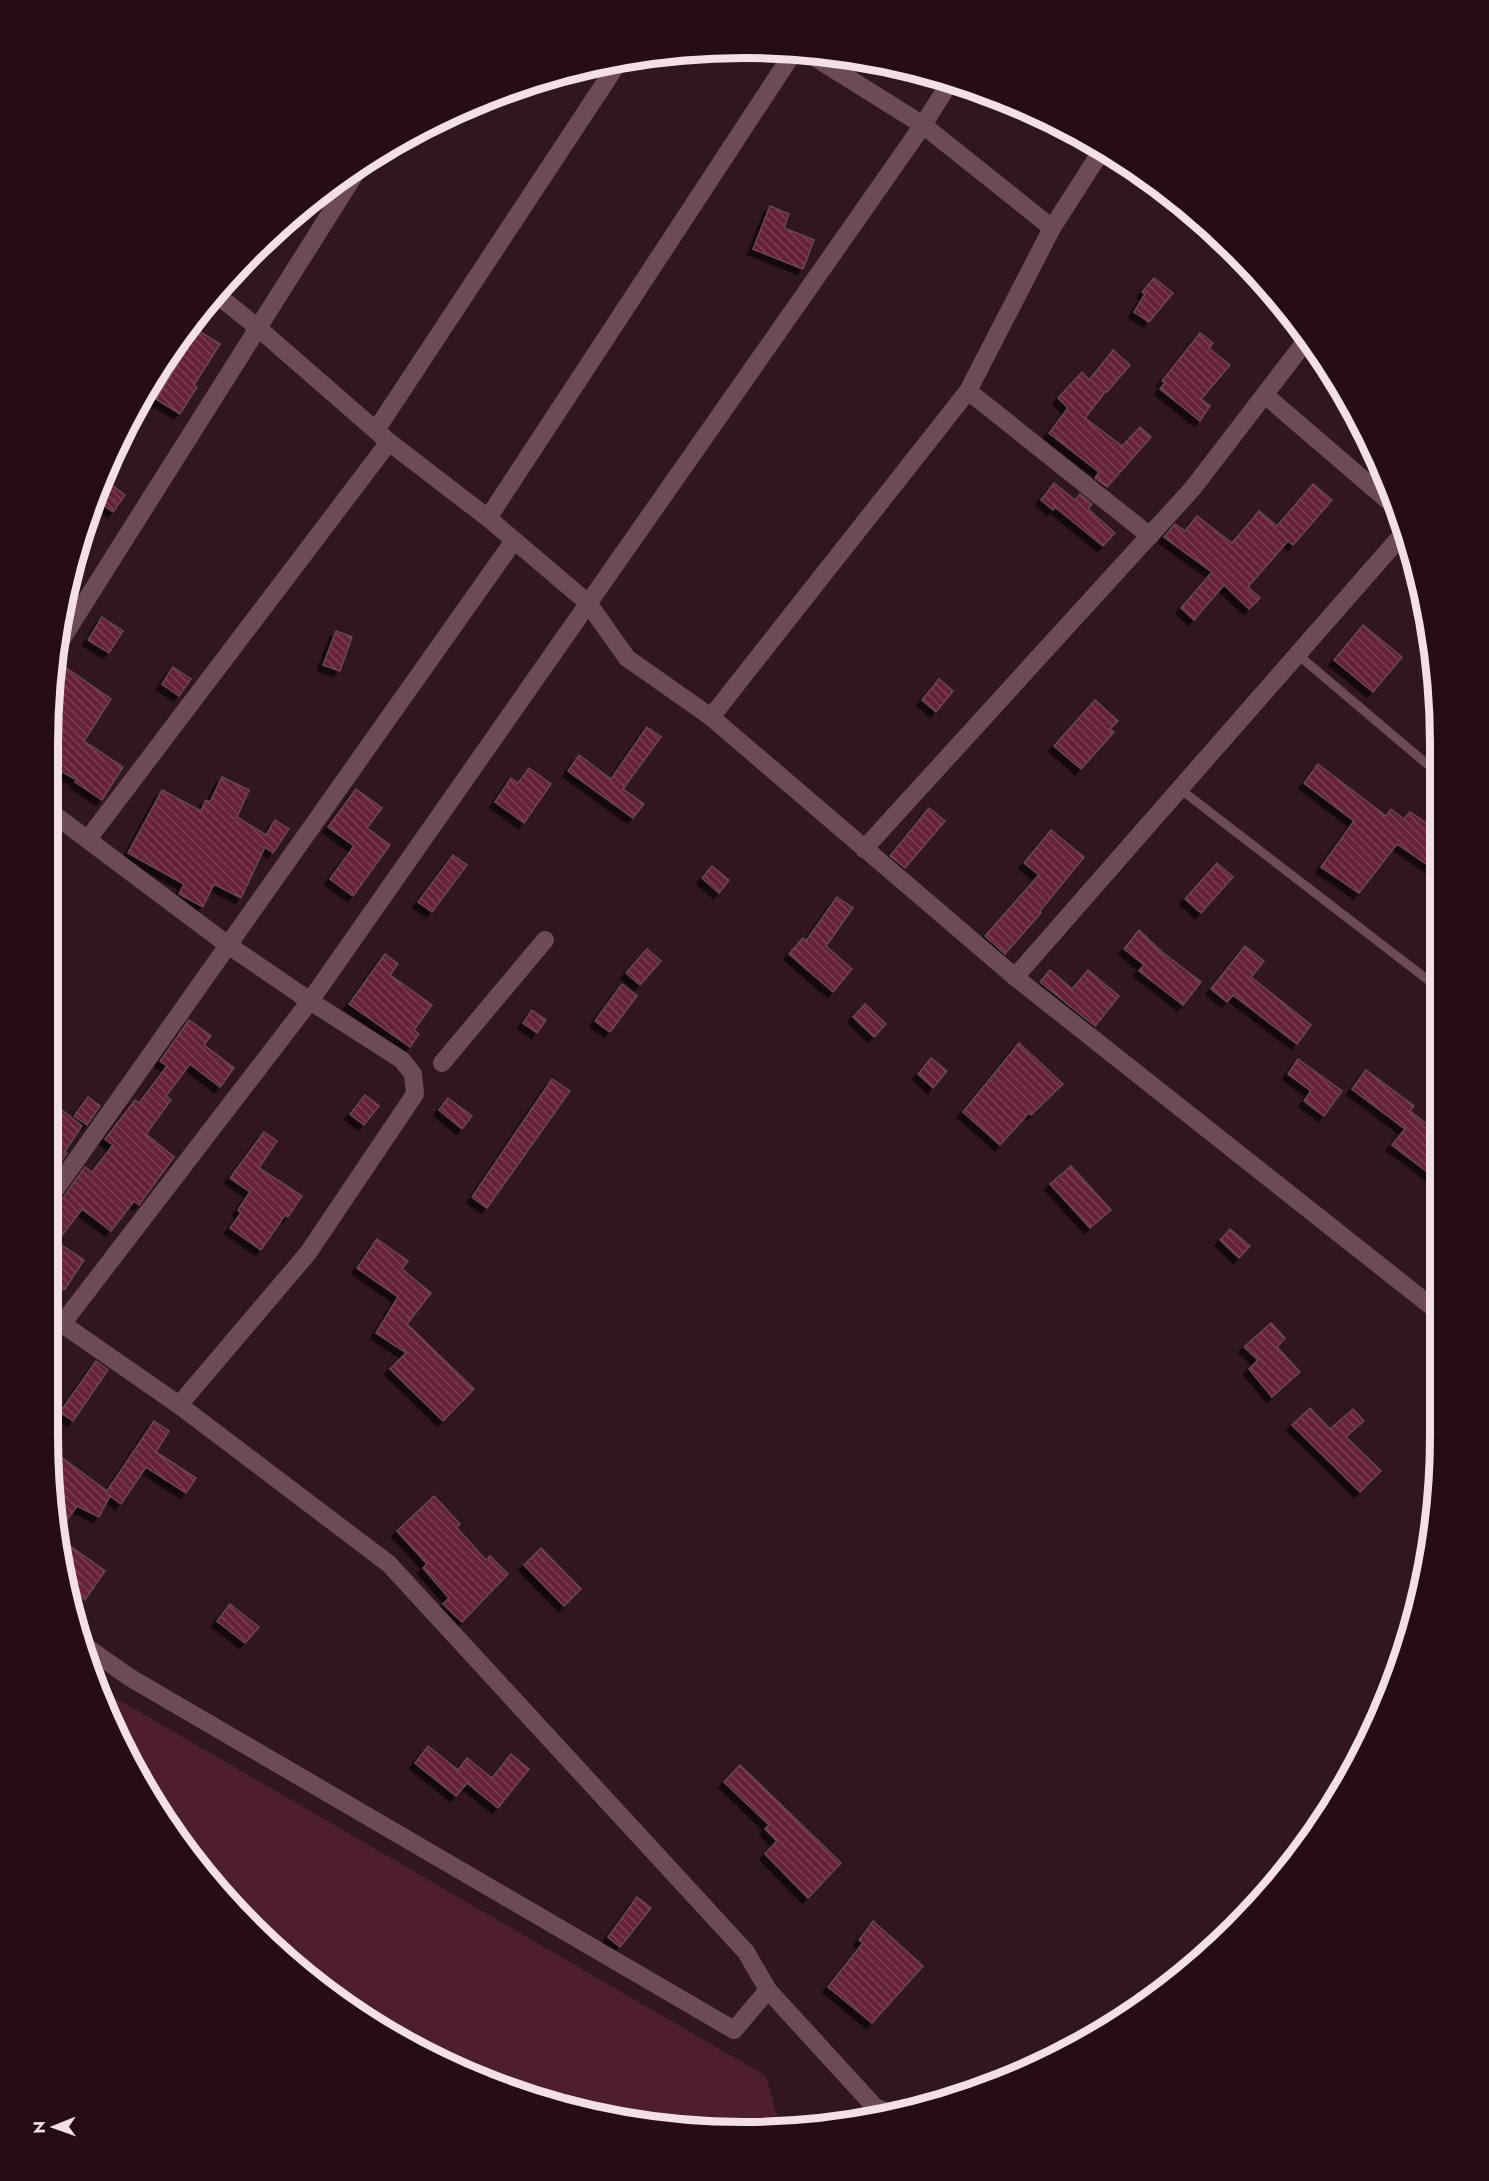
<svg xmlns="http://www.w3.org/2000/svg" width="1489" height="2181" viewBox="0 0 1489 2181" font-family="Jost,sans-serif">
<defs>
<pattern id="building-back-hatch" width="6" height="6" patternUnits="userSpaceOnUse" patternTransform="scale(1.5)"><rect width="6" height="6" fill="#662039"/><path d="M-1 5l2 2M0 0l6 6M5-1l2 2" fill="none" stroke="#7c4056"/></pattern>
<filter id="shadow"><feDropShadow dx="-5.5" dy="5.5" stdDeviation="0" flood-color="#0009"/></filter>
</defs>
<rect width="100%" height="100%" fill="#30161e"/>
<!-- garden -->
<path fill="#4d1e2d" d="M116 1698 766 2076 781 2129 745 2133 654 2127 478 2080 396 2040 286 1960 165 1823 103 1707Z"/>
<!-- building -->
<g fill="url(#building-back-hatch)" stroke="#674850" stroke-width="1.5" filter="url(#shadow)">
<path d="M770 206 789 214 784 228 814 240 803 269 753 249Z"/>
<path d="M1154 278 1173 293 1149 322 1134 312 1145 294 1142 292Z"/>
<path d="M189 325 220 344 194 385 197 387 180 414 156 399 184 354 175 348Z"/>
<path d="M1200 333 1213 343 1209 348 1230 365 1201 399 1210 406 1200 421 1160 389 1165 383 1162 381Z"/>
<path d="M1113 350 1130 365 1107 392 1106 391 1085 418 1122 446 1140 427 1151 437 1107 487 1095 478 1099 472 1049 433 1068 408 1058 398 1082 372 1089 380Z"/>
<path d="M105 480 125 495 113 512 98 501Z"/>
<path d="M1054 483 1075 500 1080 494 1092 504 1088 509 1115 533 1103 546 1055 507 1053 510 1041 500Z"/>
<path d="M1313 484 1332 500 1293 545 1288 541 1248 587 1260 598 1249 609 1224 585 1194 620 1181 608 1212 572 1164 537 1175 524 1185 531 1197 516 1232 543 1259 511 1277 526Z"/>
<path d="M102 617 123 631 109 653 88 640Z"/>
<path d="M1363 625 1402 657 1373 692 1334 660Z"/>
<path d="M336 631 352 637 340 671 323 665Z"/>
<path d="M65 667 111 699 84 741 123 767 102 800 75 782 77 780 48 764 61 742 49 734 54 683Z"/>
<path d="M173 667 191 679 179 696 162 684Z"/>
<path d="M939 679 953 691 936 712 922 700Z"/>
<path d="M1095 700 1118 721 1110 729 1114 732 1081 769 1054 746Z"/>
<path d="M647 727 661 737 623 789 644 804 633 818 568 771 579 755 611 779Z"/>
<path d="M1318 764 1386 816 1391 809 1404 819 1410 812 1441 833V874L1397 844 1359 893 1321 867 1354 821 1304 783Z"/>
<path d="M529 768 551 784 524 823 495 802 511 778 518 783Z"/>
<path d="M222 777 249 790 237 817 266 835 275 820 289 829 273 853 265 847 241 898 214 884 203 907 179 894 184 884 128 853 162 790 201 811 206 800 210 802Z"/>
<path d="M356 789 382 808 367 828 390 845 353 896 330 879 354 846 328 827Z"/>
<path d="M929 808 945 821 905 868 890 856Z"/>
<path d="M1051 830 1084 857 1040 911 1041 913 1005 954 985 936 1039 875 1024 863Z"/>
<path d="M453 855 467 865 432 912 418 902Z"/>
<path d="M1217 863 1233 877 1201 913 1185 899Z"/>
<path d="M712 866 729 880 719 893 702 878Z"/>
<path d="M837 897 853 908 826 946 852 969 833 992 789 954 803 938 806 941Z"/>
<path d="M1139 930 1162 952 1201 982 1183 1005 1139 971 1144 965 1124 949Z"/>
<path d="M1245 946 1264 961 1251 977 1311 1025 1297 1044 1233 995 1227 1002 1211 989Z"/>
<path d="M647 949 661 961 640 985 626 973Z"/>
<path d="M385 954 398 964 390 975 432 1005 414 1030 419 1034 410 1047 349 1004Z"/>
<path d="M1050 970 1072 989 1088 970 1119 996 1095 1026 1040 982Z"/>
<path d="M622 984 637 996 610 1032 595 1021Z"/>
<path d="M865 1004 886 1024 874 1037 853 1017Z"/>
<path d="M532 1010 546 1020 537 1033 523 1023Z"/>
<path d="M189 1020 211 1036 204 1045 234 1068 220 1087 190 1064 166 1096 171 1100 146 1134 174 1157 139 1205 134 1201 111 1231 82 1209 57 1242 84 1260 65 1289 64 1288 52 1304 48 1303V1211L57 1206 85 1167 92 1172 113 1145 105 1139 135 1100 139 1103 167 1066 160 1061Z"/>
<path d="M1019 1043 1063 1084 1031 1115 1029 1113 1000 1145 963 1112Z"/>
<path d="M931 1058 947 1071 933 1088 918 1074Z"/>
<path d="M1298 1059 1342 1091 1324 1116 1304 1101 1311 1091 1288 1074Z"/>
<path d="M1366 1070 1414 1106 1410 1111 1441 1135V1182L1392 1145 1405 1129 1352 1089Z"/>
<path d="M552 1079 570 1091 487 1208 472 1197Z"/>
<path d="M365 1095 379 1106 364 1125 350 1114Z"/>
<path d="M88 1097 100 1106 87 1125 74 1116Z"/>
<path d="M448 1098 472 1116 462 1129 439 1110Z"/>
<path d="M57 1106 82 1126 65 1151 67 1153 48 1180V1117Z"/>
<path d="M264 1132 277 1141 259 1168 302 1196 288 1217 285 1215 261 1250 230 1228 241 1213 238 1210 250 1192 230 1178Z"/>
<path d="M1071 1166 1111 1210 1090 1228 1050 1184Z"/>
<path d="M1230 1229 1250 1246 1239 1258 1220 1240Z"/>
<path d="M377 1239 408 1261 402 1269 431 1293 407 1324 474 1389 443 1421 390 1369 406 1353 376 1333 398 1297 357 1268Z"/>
<path d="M1271 1323 1285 1338 1277 1347 1300 1372 1272 1397 1249 1369 1258 1360 1244 1347Z"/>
<path d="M96 1361 108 1370 73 1421 60 1412Z"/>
<path d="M1310 1408 1330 1429 1353 1409 1364 1421 1346 1437 1381 1471 1360 1492 1292 1425Z"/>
<path d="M154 1421 169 1431 156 1452 196 1478 186 1493 146 1467 121 1504 110 1496 99 1517 77 1506 60 1530 50 1449 107 1491Z"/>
<path d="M434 1496 460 1524 456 1527 486 1560 490 1556 508 1574 462 1622 443 1604 449 1598 423 1568 427 1564 397 1531Z"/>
<path d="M62 1540 105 1571 85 1600 68 1587Z"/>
<path d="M541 1548 581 1589 564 1606 524 1565Z"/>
<path d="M230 1604 259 1627 245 1643 217 1621Z"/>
<path d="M428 1746 458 1770 467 1758 492 1778 511 1754 529 1769 498 1808 467 1783 456 1796 415 1763Z"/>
<path d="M740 1765 841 1863 808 1898 765 1854 777 1841 765 1829 769 1825 724 1782Z"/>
<path d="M637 1897 651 1908 620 1947 608 1937Z"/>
<path d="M873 1921 923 1966 872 2023 828 1987 863 1943 859 1940Z"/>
</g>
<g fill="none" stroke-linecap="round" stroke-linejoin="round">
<!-- lane -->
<g stroke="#6c4b54" stroke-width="9">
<path d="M1297 654 1441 776"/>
<path d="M1180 789 1441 990"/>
</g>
<!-- street -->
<g stroke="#6c4b54" stroke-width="18">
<path d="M811 55 923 125 1052 228"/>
<path d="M216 294 257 327 389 442 488 518 588 603 627 658 711 717 1015 977 1441 1314"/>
<path d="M968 391 1150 536"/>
<path d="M1265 395 1392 504"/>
<path d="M376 430 620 60"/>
<path d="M488 518 793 53"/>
<path d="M58 645 362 163"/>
<path d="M711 717 968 391 1052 228 1102 150"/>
<path d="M48 810 228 945 310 1001 402 1060 413 1074 415 1094 308 1253 179 1405"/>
<path d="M88 839 389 442"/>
<path d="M864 849 1193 488 1308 338"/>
<path d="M1015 977 1402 535"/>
<path d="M442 1063 545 940"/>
<path d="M48 1200 513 542"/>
<path d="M48 1314 179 1405 389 1564 746 1952 768 1990 734 2030 129 1677 81 1643"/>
<path d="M62 1324 310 1001 923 125 950 82"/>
<path d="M768 1990 875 2107 894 2115"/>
</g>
</g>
<!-- crop -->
<path d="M0 0H1489V2181H0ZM744 58H744A686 686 0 0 1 1430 744V1436A686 686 0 0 1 744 2122H744A686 686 0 0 1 58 1436V744A686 686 0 0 1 744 58Z" fill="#260d15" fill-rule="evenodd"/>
<path fill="none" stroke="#f3e0e4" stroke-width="8" d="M744 58H744A686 686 0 0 1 1430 744V1436A686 686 0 0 1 744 2122H744A686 686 0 0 1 58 1436V744A686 686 0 0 1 744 58Z"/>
<!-- north arrow -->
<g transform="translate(54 2127) rotate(269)" stroke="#260d15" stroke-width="4.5" paint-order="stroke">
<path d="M0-4.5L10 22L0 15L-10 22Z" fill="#f3e0e4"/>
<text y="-9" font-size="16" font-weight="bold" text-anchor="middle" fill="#f3e0e4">N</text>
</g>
</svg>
